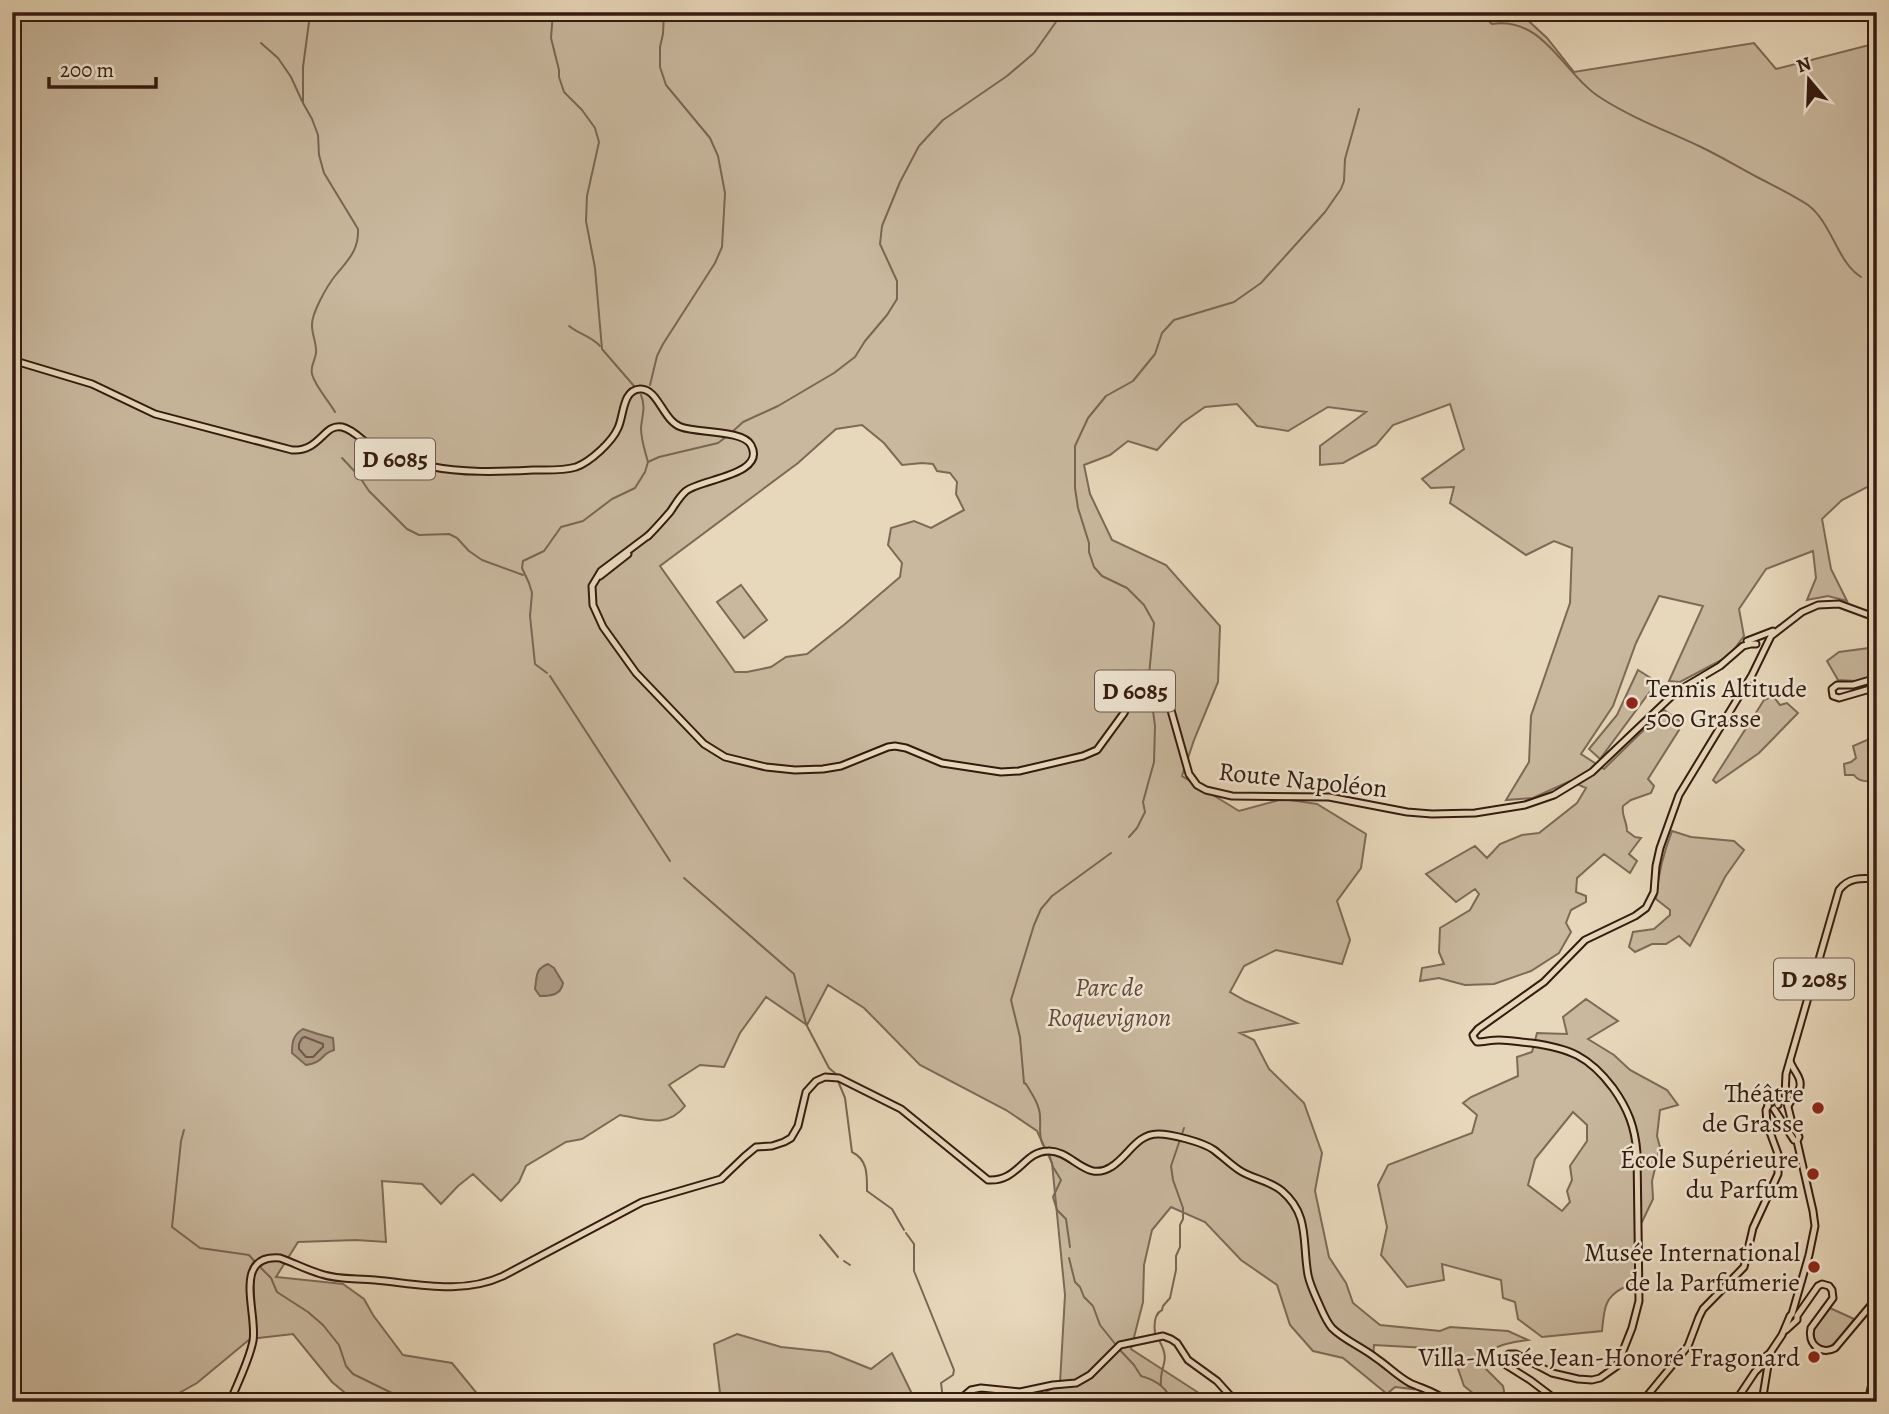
<svg xmlns="http://www.w3.org/2000/svg" width="1889" height="1414" viewBox="0 0 1889 1414" font-family="Alegreya,serif">
<rect width="100%" height="100%" fill="#e8d8bb"/>
<filter id="stains"><feTurbulence type="fractalNoise" baseFrequency=".00286" numOctaves="4"/><feColorMatrix values="0 0 0 0 .2 0 0 0 0 .09 0 0 0 0 .02 0 0 0 .5 -.17"/></filter>
<radialGradient id="worn" r=".72"><stop offset=".6" stop-color="#630" stop-opacity="0"/><stop offset="1" stop-color="#630" stop-opacity=".3"/></radialGradient>
<!-- green -->
<g fill="#c9b89e" stroke="#7e6957" stroke-width="2" fill-rule="evenodd">
<path d="M12 12H1519L1547 38 1574 72 1754 43 1776 69 1877 43V482L1842 500 1822 519 1831 569 1847 601 1828 596 1807 600 1816 578 1813 551 1766 569 1739 609 1744 636 1729 656 1680 682 1669 681 1703 606 1659 596 1636 643 1613 706 1581 754 1604 769 1664 710 1681 722 1679 730 1648 779 1654 786 1651 793 1631 800 1623 806C1621 815 1627 821 1627 831L1635 837 1641 838 1629 854 1637 861 1630 873 1604 854 1577 878 1576 892 1586 896V902L1571 910 1566 923 1571 932 1559 953 1531 971 1494 984 1465 985 1439 978 1420 981 1422 968 1444 964 1439 952 1440 928 1470 910 1479 894 1475 889 1456 902 1426 874 1475 846 1487 858 1500 844 1522 835 1539 833 1577 803 1586 788 1570 781 1533 798 1506 800 1529 762 1531 716 1570 603 1572 548 1554 541 1526 555 1450 503 1454 487 1431 488 1422 479 1464 449 1450 404 1393 425 1376 445 1343 463 1320 465V446L1366 412 1328 407 1288 431 1257 426 1237 404 1205 407 1182 423 1157 450 1128 441 1110 455 1084 465 1090 494 1112 540 1166 565 1220 626 1218 682 1194 740 1182 776 1239 811 1283 799 1317 804 1366 834 1361 868 1337 901 1350 940 1342 964 1276 950 1244 966 1230 992 1246 1001 1297 1023 1240 1033 1254 1040 1269 1069 1304 1103 1322 1153 1315 1191 1329 1257 1346 1283 1353 1303 1380 1325 1440 1331 1450 1327 1508 1331 1528 1340C1509 1343 1489 1344 1482 1365L1503 1386 1506 1402H1484L1464 1386 1455 1360 1446 1349 1374 1345 1373 1359 1412 1389 1395 1387 1387 1394 1343 1358 1313 1351 1290 1325 1277 1285 1241 1260 1205 1222 1171 1207 1152 1230 1144 1265 1143 1302 1131 1349 1202 1395 1203 1402H1031L1060 1383 1065 1295 1052 1163 1037 1131 1006 1110 920 1065 864 1008 828 985 807 1025 766 997 740 1033 724 1067 700 1065 669 1085 685 1106C667 1129 644 1119 620 1115L582 1139 566 1142 526 1166 519 1182 501 1201 473 1174 458 1186 441 1204 422 1184 382 1181 386 1242 356 1240 298 1242 276 1277 343 1284 364 1299 373 1315 403 1355 452 1363 484 1402H356L332 1382 293 1334 250 1339 197 1383 172 1397 169 1402H12ZM862 425 884 443 902 465 922 463 933 464 937 471 950 473 957 482 956 494 964 510 931 528 914 521 891 528 888 545 902 563 900 577 845 624 807 654 786 657 771 667 747 672H735L660 566 798 463 836 429Z"/>
<path d="M741 585 767 620 744 638 717 602Z"/>
<path d="M1877 647V675L1856 681 1838 680 1827 661 1839 652Z"/>
<path d="M1638 670 1657 682 1600 759 1589 749 1617 715Z"/>
<path d="M1773 696 1780 705 1787 703 1798 713 1759 753 1716 783 1713 780 1764 700Z"/>
<path d="M1867 740 1877 741V781C1868 781 1860 783 1854 775H1845L1844 764 1851 762 1856 758 1853 746Z"/>
<path d="M1672 831 1691 837 1734 841 1744 850 1725 877 1690 946 1679 936 1666 944H1652L1635 952 1629 947 1633 932 1654 929 1670 915V910L1656 899C1658 874 1663 854 1672 831Z"/>
<path d="M1586 999 1618 1021 1588 1039 1614 1055 1630 1070 1667 1090 1678 1105 1660 1110 1657 1136 1660 1147 1652 1181 1653 1199 1642 1222 1636 1227 1635 1282C1606 1294 1605 1301 1602 1331L1542 1337 1518 1319 1515 1302 1503 1298 1501 1280 1442 1264 1444 1280 1407 1287 1381 1255 1387 1227 1378 1185 1388 1165 1472 1133 1477 1115 1463 1103 1471 1097 1518 1076 1517 1057 1532 1052 1537 1033 1567 1034 1563 1017ZM1573 1112 1587 1125V1141L1570 1166 1572 1180 1567 1191 1570 1202 1562 1211 1528 1185 1535 1159Z"/>
<path d="M1830 1308 1854 1319C1847 1328 1834 1353 1820 1346 1814 1343 1813 1338 1812 1332Z"/>
<path d="M737 1334 781 1347 829 1352 871 1369 892 1353 916 1402H714L720 1393 714 1344Z"/>
</g>
<!-- water -->
<g fill="#ab9781" stroke="#7b6554" stroke-width="2">
<path d="M548 964 554 968 563 983C561 995 551 996 540 996L535 989C537 976 535 969 548 964Z"/>
<path d="M303 1029 318 1034 333 1038 334 1050C320 1054 324 1063 306 1065L292 1053C292 1042 293 1035 303 1029Z"/>
</g>
<g fill="none" stroke-linecap="round" stroke-linejoin="round">
<!-- shore -->
<path stroke="#705848" stroke-width="2" d="M305 1037 323 1044V1047L313 1057H306L299 1049V1044L302 1038Z"/>
<!-- stream -->
<g stroke="#7b6554" stroke-width="2">
<path d="M307 12 309 22 303 67V103L312 119 318 135 319 155 324 173 358 229C359 251 347 261 335 276 327 286 311 314 312 326 312 335 317 344 316 353 315 361 310 366 312 374 315 386 328 400 335 412"/>
<path d="M553 12 551 38 559 70V77L564 92 582 110 595 128 599 142 587 196 586 221 595 268 602 349 634 386"/>
<path d="M1474 12 1480 13 1492 24C1544 16 1563 74 1601 98 1632 118 1667 131 1701 147 1720 156 1738 167 1757 177 1774 186 1791 194 1808 205 1832 223 1837 262 1861 277"/>
<path d="M261 43 278 58 291 77 302 101"/>
<path d="M1870 287 1877 293"/>
<path d="M569 326C579 334 592 337 600 346"/>
<path d="M650 385 657 356 663 344 715 263 722 247 725 193 718 156 710 138 666 85 660 67V47L663 34 664 12"/>
<path d="M641 395C646 407 642 416 641 428 641 440 645 451 648 462"/>
<path d="M731 433 743 422 778 406 834 373 855 357 865 341 887 315 897 299V281L880 244 882 226 900 182 919 146 943 120 1007 76 1034 53 1063 12"/>
<path d="M342 458 359 476 369 491 407 529 419 535 449 534 457 538 469 551 482 560 523 575"/>
<path d="M547 673 535 664 530 616 532 593 529 583 522 568 523 561 544 551 561 527 583 521 612 499 635 488 645 472 648 462 659 457 718 443 726 437"/>
<path d="M1149 675 1154 623 1144 605 1127 588 1102 576 1094 567 1089 552V543L1078 508 1075 488V446L1088 418 1106 396 1133 381 1155 354 1162 333 1174 320 1234 302 1261 283 1325 212 1341 189 1344 181 1345 159 1359 109"/>
<path d="M550 676 670 861"/>
<path d="M1129 837 1137 828 1145 812 1143 802 1154 762 1155 726 1149 680"/>
<path d="M684 878 794 974 806 1024 829 1068 836 1074"/>
<path d="M838 1081 845 1098 852 1152C868 1160 867 1175 867 1191L892 1209 904 1230"/>
<path d="M184 1130 181 1141 172 1227 200 1248 249 1255 255 1262"/>
<path d="M1043 1145C1038 1136 1041 1127 1040 1117 1040 1105 1032 1094 1026 1084L1024 1083 1020 1037 1011 1000 1034 925 1041 909 1052 896 1111 853"/>
<path d="M1049 1154 1053 1167 1061 1180 1053 1197 1057 1210 1066 1219 1070 1247"/>
<path d="M906 1233 914 1244V1271L954 1370 953 1375 941 1383 943 1399"/>
<path d="M820 1235 838 1257"/>
<path d="M1069 1258 1075 1282 1080 1287 1084 1297 1093 1306 1100 1325 1116 1345"/>
<path d="M844 1261 850 1265"/>
<path d="M261 1268 271 1278 277 1292 308 1312 323 1325 339 1345 346 1366 353 1374 400 1397 414 1402"/>
<path d="M1155 1333C1154 1325 1154 1314 1162 1310L1163 1306 1170 1298 1176 1270V1256L1180 1247V1225L1183 1219V1208L1173 1180 1171 1166 1184 1128"/>
<path d="M1159 1340C1172 1364 1159 1364 1161 1385"/>
<path d="M1119 1349 1134 1365 1141 1376C1156 1380 1167 1387 1172 1402"/>
<path d="M965 1399 974 1402"/>
<path d="M832 1402H856"/>
<path d="M887 1402 896 1400 901 1402"/>
<path d="M936 1402 943 1399H959"/>
</g>
<!-- major casing -->
<g stroke="#341a10" stroke-width="9">
<g id="major">
<path d="M12 360 92 384 155 414 292 450C320 452 324 423 342 427 352 429 361 439 369 445 377 450 387 456 397 460 406 463 417 465 428 466 463 473 497 472 533 470 547 470 562 471 576 467 590 462 612 442 618 428 624 416 622 390 640 389 658 388 663 421 681 427 697 433 743 430 751 445 767 475 701 479 686 491 679 497 675 505 670 512 663 520 656 528 648 536"/>
<path d="M649 535 601 571 592 586 593 605 603 627 636 673 704 744 725 757 766 767 795 770 823 769 841 766 888 747 895 746 906 748 942 763 1001 772 1019 771 1083 756 1097 750 1124 713 1139 683 1145 677H1156L1162 682 1165 689 1189 774 1197 785 1206 790 1232 796 1329 797 1407 812 1432 814 1475 813 1525 805 1554 795 1592 772 1676 692 1720 666 1743 646 1751 644H1756"/>
<path d="M600 576 628 554"/>
<path d="M1747 641 1773 631"/>
<path d="M1877 678 1853 685H1837L1832 689 1833 696 1839 698 1877 687"/>
<path d="M1768 1106V1101L1772 1099 1777 1101 1778 1105"/>
<path d="M1788 1106C1791 1100 1796 1096 1799 1090 1804 1079 1793 1071 1790 1061"/>
<path d="M1774 1109 1794 1140"/>
<path d="M1793 1127 1785 1095 1786 1074 1839 890C1849 877 1861 878 1877 879"/>
<path d="M1786 1330 1797 1320V1316L1818 1286 1822 1284 1829 1286 1832 1290 1833 1298 1811 1328C1807 1343 1820 1356 1835 1348L1877 1298"/>
<path d="M230 1402C238 1382 249 1361 253 1341 258 1314 231 1254 280 1258 294 1263 307 1270 321 1274 338 1280 357 1278 375 1280 418 1284 462 1295 503 1276L642 1202 721 1179 744 1157 756 1147 772 1146 784 1142 791 1138 798 1126 806 1092 816 1081 825 1077 839 1078 901 1109 988 1180C1018 1182 1024 1151 1048 1151 1072 1150 1086 1183 1111 1167 1128 1157 1136 1134 1158 1134 1171 1134 1203 1142 1214 1150 1222 1156 1230 1164 1239 1170 1252 1179 1269 1180 1282 1191 1310 1215 1302 1242 1308 1275 1310 1285 1315 1295 1319 1304 1323 1313 1326 1321 1332 1328 1344 1340 1362 1347 1376 1358 1388 1366 1397 1376 1410 1383 1423 1389 1437 1392 1448 1402"/>
<path d="M961 1402 964 1396 971 1390 981 1388 1020 1392 1053 1385 1076 1383 1090 1375 1120 1345 1163 1336 1171 1339 1177 1343 1188 1360 1217 1381 1236 1402"/>
<path d="M1559 1402 1530 1380 1506 1365 1504 1359 1509 1354H1516L1552 1373 1578 1379 1592 1380 1600 1378 1617 1366 1632 1328 1639 1301 1637 1153C1635 1127 1628 1109 1613 1088 1589 1056 1569 1048 1531 1043 1520 1042 1509 1040 1499 1040 1491 1040 1484 1042 1477 1042L1474 1038 1473 1035 1478 1029 1544 982 1585 940 1635 916 1646 908 1654 892 1656 866 1660 848 1679 795 1752 675 1771 636 1802 612 1818 605 1839 604 1877 618"/>
<path d="M1642 1402 1688 1346 1699 1317 1703 1309 1744 1267 1753 1228 1778 1174V1154L1767 1124 1766 1110 1768 1106"/>
<path d="M1735 1402 1755 1372 1763 1364V1359L1770 1353 1782 1335 1790 1316 1792 1314 1809 1255 1815 1226 1813 1211 1797 1141 1799 1137 1793 1125"/>
<path d="M1762 1402 1770 1353"/>
<path d="M1868 1402 1877 1360"/>
</g>
</g>
<!-- major -->
<use href="#major" stroke="#e8d8bb" stroke-width="5"/>
</g>
<!-- markers -->
<g fill="#8f2418" stroke="#f0e6d3" stroke-width="2.5">
<circle cx="1632" cy="703" r="7"/>
<circle cx="1818" cy="1108" r="7"/>
<circle cx="1813" cy="1174" r="7"/>
<circle cx="1814" cy="1267" r="7"/>
<circle cx="1814" cy="1357" r="7"/>
</g>
<g text-anchor="middle" dominant-baseline="central" stroke-width="5" stroke-linejoin="round" paint-order="stroke">
<!-- shield labels -->
<g fill="#f0e6d3" stroke="#6c574a" stroke-width="2">
<rect x="355" y="438.5" width="80" height="41" rx="5"/>
<rect x="1095" y="670.5" width="80" height="41" rx="5"/>
<rect x="1774" y="958.5" width="80" height="41" rx="5"/>
</g>
<g font-size="24" font-weight="bold" fill="#341a10">
<text x="395" y="459">D 6085</text>
<text x="1135" y="691">D 6085</text>
<text x="1814" y="979">D 2085</text>
</g>
<!-- poi labels -->
<g font-size="26" fill="#341a10" stroke="#f0e6d3" text-anchor="end">
<text x="1646" y="688" text-anchor="start">Tennis Altitude<tspan x="1646" dy="30">500 Grasse</tspan></text>
<text x="1804" y="1093">Théâtre<tspan x="1804" dy="30">de Grasse</tspan></text>
<text x="1799" y="1159">École Supérieure<tspan x="1799" dy="30">du Parfum</tspan></text>
<text x="1800" y="1252">Musée International<tspan x="1800" dy="30">de la Parfumerie</tspan></text>
<text x="1800" y="1357">Villa-Musée Jean-Honoré Fragonard</text>
</g>
<!-- street labels -->
<g font-size="26" fill="#341a10" stroke="#f0e6d3">
<text transform="translate(1303 780) rotate(6)">Route Napoléon</text>
</g>
<!-- park labels -->
<g font-size="26" font-style="italic" fill="#61493b" stroke="#f0e6d3">
<text x="1109" y="987">Parc de<tspan x="1109" dy="30">Roquevignon</tspan></text>
</g>
</g>
<!-- margin -->
<rect width="1889" height="1414" fill="none" stroke="#e8d8bb" stroke-width="42"/>
<rect x="14" y="14" width="1861" height="1386" fill="none" stroke="#341a10" stroke-width="3.5"/>
<rect x="21" y="21" width="1847" height="1372" fill="none" stroke="#341a10" stroke-width="2"/>
<!-- north arrow -->
<g transform="translate(1809 80) rotate(341)" stroke="#f0e6d3" stroke-width="5" paint-order="stroke">
<path d="M0-5L12 26L0 18L-12 26Z" fill="#341a10"/>
<text y="-10" font-size="19" font-weight="bold" text-anchor="middle" fill="#341a10">N</text>
</g>
<!-- scale -->
<path d="M49 77v10h107v-10" fill="none" stroke="#341a10" stroke-width="3.5"/>
<text x="60" y="77" font-size="21" fill="#341a10" stroke="#f0e6d3" stroke-width="5" paint-order="stroke">200 m</text>
<rect width="100%" height="100%" filter="url(#stains)"/>
<rect width="100%" height="100%" fill="url(#worn)"/>
</svg>
